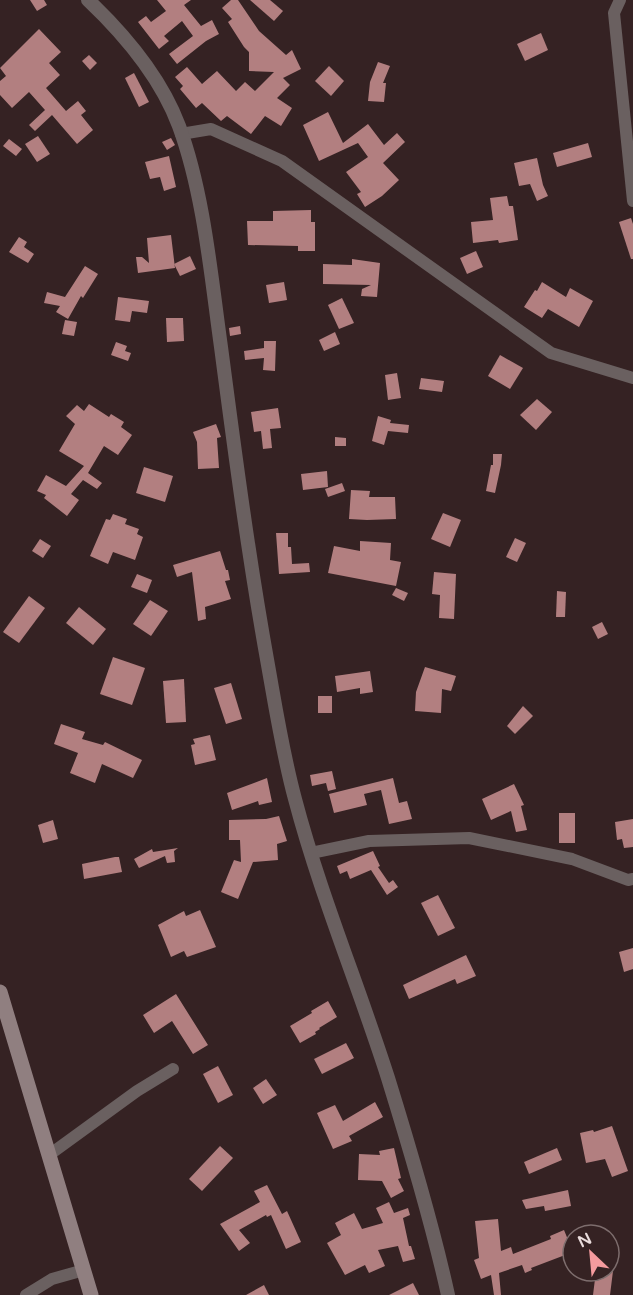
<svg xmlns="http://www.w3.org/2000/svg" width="633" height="1295" viewBox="0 0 633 1295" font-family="'Varela Round',sans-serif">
<rect width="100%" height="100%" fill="#352223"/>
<!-- building -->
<g fill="#b27f80">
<path d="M30 0H44L47 5 37 11Z"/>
<path d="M157 0H191L184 5 201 26 212 20 219 34 206 41 177 64 169 54 193 36 182 21 164 36 169 41 159 49 138 22 146 16 151 22 166 11Z"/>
<path d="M231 0H238L259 31 286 55 292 50 301 69 283 78 290 85 277 98 292 108 281 126 265 116 251 134 227 116 221 121 202 103 196 108 180 89 183 86 175 77 187 67 202 84 217 71 236 91 245 82 255 91 274 72 249 71V52L244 47 228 22 232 19 222 8Z"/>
<path d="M250 0H270L283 11 274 21Z"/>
<path d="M39 29 61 52 49 63 60 75 46 88 66 111 78 101 86 111 81 115 93 130 77 144 52 115 35 131 29 125 45 110 29 92 12 108 0 95V81L6 76 0 68Z"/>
<path d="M541 33 548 50 525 61 517 44Z"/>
<path d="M89 55 97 63 90 70 82 61Z"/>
<path d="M378 62 390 66 383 83H386L384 102 368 101 370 82Z"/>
<path d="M329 66 344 81 331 96 315 81Z"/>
<path d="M134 73 149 102 139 107 125 78Z"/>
<path d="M328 112 343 143 368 124 384 145 397 133 405 142 383 163 399 180 382 196 365 207 357 194 361 192 346 172 368 157 358 143 319 161 303 125Z"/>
<path d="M38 136 50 154 37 162 25 144Z"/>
<path d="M171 138 175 145 167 150 162 142Z"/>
<path d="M9 139 22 149 16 156 3 146Z"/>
<path d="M588 143 592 157 557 167 553 153Z"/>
<path d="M169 156 176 187 164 191 160 177 150 179 145 162Z"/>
<path d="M537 158 543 185 548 196 537 201 530 184 519 186 514 163Z"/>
<path d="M507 196 509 206H513L518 240 499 243 498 240 473 243 471 222 493 220 490 198Z"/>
<path d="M311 210V222H315V251H298V246L248 245 247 221H273V211Z"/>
<path d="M631 218 633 224V259H631L619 222Z"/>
<path d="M171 235 175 268 138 273 136 257H142L149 263 147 238Z"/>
<path d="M19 237 27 242 24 247 34 254 28 263 9 252Z"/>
<path d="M476 251 483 267 467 274 460 258Z"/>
<path d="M190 256 196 269 180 276 174 264Z"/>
<path d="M352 259 380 263 377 297 361 296 362 289 371 285 323 284V264L352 265Z"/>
<path d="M85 266 98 274 83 298 81 296 68 319 56 312 60 306 44 303 47 292 65 297Z"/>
<path d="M284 282 287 300 269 303 266 285Z"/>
<path d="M542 282 566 297 570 288 593 301 579 327 548 309 542 318 524 307 535 290 537 291Z"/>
<path d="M118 297 149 301 147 313 132 311 130 322 115 320Z"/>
<path d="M342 298 354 323 339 329 328 305Z"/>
<path d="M166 318H183L184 341 167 342Z"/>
<path d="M65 320 77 322 74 336 62 334Z"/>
<path d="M240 326 241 334 230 336 229 328Z"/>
<path d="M335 332 340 344 324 351 319 340Z"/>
<path d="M264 341H276L275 371 263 370 264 358 245 360 244 351 264 348Z"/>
<path d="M116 342 127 346 125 351 131 353 128 361 111 355Z"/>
<path d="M500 355 523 368 510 389 488 376Z"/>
<path d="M397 373 401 398 388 400 385 375Z"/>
<path d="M421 378 444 381 442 392 419 389Z"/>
<path d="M537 399 552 412 536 430 520 415Z"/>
<path d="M89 404 109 417 111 414 124 422 121 427 132 435 118 455 104 446 88 473 102 483 97 489 83 480 71 494 79 500 67 516 44 498 46 495 37 491 46 475 66 486 84 466 59 451 75 424 66 416 77 405 84 411Z"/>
<path d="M278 408 281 428 270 429 272 448 263 449 261 431 254 432 251 412Z"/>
<path d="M378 416 391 420 390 423 409 425 408 433 388 431 384 445 372 441Z"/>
<path d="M216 424 221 437 217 438 219 468 198 469 197 442 193 432Z"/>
<path d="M335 437 346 438V446H335Z"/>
<path d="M493 454H502L501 465 495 493 486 491 491 465H493Z"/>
<path d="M144 467 173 476 165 502 136 493Z"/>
<path d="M327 471 328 487 303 490 301 474Z"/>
<path d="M342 483 345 491 328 497 325 489Z"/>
<path d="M351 490 370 491 369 497H395L396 519 367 520 349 519Z"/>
<path d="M443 513 461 520 450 547 431 539Z"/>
<path d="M113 514 127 519 125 524 139 529 137 534 143 537 135 560 113 552 108 564 90 556 106 519 110 520Z"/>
<path d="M276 533H288V547H291L292 564 309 563 310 572 279 574Z"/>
<path d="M515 538 526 543 517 562 506 557Z"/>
<path d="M40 539 51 546 43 558 32 551Z"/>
<path d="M360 541 391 543 390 560 401 562 396 586 328 573 334 546 360 551Z"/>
<path d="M220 551 226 570H228L230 580 225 581 231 599 205 607 206 619 198 621 192 572 177 577 173 565Z"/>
<path d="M434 572 456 574 454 619 439 618 440 595 432 594Z"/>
<path d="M137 574 152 580 147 593 131 587Z"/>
<path d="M396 588 408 593 404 601 392 595Z"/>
<path d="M557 591 566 592 565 617H556Z"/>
<path d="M29 596 45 608 19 643 3 632Z"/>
<path d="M150 600 168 611 151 636 133 624Z"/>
<path d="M79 607 106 629 93 645 66 623Z"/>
<path d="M602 622 608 634 598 639 592 627Z"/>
<path d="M113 657 145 668 132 705 100 694Z"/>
<path d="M425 667 456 676 451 691 442 689 441 713 415 711 416 692Z"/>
<path d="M370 671 373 692 360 694V688L337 692 335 676Z"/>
<path d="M184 679 186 722 166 723 163 681Z"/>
<path d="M231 683 242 719 226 724 214 688Z"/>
<rect x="318" y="696" width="14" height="17"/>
<path d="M523 706 533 716 515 734 507 726Z"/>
<path d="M61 724 85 732 82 739 103 745 105 742 142 760 133 778 102 764 95 783 70 773 78 753 54 744Z"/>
<path d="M210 735 216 760 195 765 191 745 195 744 193 739Z"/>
<path d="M332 771 336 789 328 791 326 783 312 786 310 775Z"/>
<path d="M267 778 272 802 259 805 258 801 232 810 227 793Z"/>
<path d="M393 778 399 803 407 801 412 819 389 824 381 790 364 794 367 805 334 813 329 794Z"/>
<path d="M514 784 524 805 521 806 527 830 516 832 511 811 491 820 482 799Z"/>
<rect x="559" y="813" width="16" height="30"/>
<path d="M279 816 287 841 277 844 278 860 253 862 238 899 221 892 234 860 241 862 240 840H229V820L266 819Z"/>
<path d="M633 819V847L624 848 622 839 617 840 615 822Z"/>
<path d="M53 820 58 839 43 843 38 825Z"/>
<path d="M178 848 174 851 175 862 167 863 165 856 139 868 134 859 152 849 153 852Z"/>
<path d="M373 851 380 866 378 867 389 883 393 880 398 887 387 895 371 870 350 879 347 871 340 874 337 866Z"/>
<path d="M115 857H119L122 872 84 879 82 864Z"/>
<path d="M438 895 455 928 438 936 421 903Z"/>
<path d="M200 910 216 947 187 957 184 951 171 957 158 925 184 911 186 916Z"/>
<path d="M633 948V969L624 972 619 952Z"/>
<path d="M466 955 476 976 457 984 455 979 409 999 403 985Z"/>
<path d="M176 994 208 1045 193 1054 172 1021 154 1033 143 1015Z"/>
<path d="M328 1001 337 1017 319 1028 320 1029 315 1032 316 1034 300 1043 290 1026 312 1013 311 1011Z"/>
<path d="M346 1043 354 1058 322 1074 314 1059Z"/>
<path d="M218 1066 233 1095 218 1103 203 1074Z"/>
<path d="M266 1079 277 1095 263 1104 253 1088Z"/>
<path d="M375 1102 383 1117 349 1136 352 1141 333 1149 317 1113 335 1105 343 1121Z"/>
<path d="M612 1126 628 1171 612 1177 605 1159 586 1163 580 1133 593 1130 594 1132Z"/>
<path d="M220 1146 233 1158 202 1191 189 1179Z"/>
<path d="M394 1148 401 1178 398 1179 404 1191 391 1198 382 1181 358 1180 359 1154 380 1155 379 1151Z"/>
<path d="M557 1148 562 1160 529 1174 524 1162Z"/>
<path d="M267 1185 282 1214 287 1211 301 1242 286 1249 271 1215 267 1217 266 1215 239 1230 250 1243 239 1251 220 1224 260 1202 254 1191Z"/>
<path d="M568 1190 571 1206 545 1211 544 1206 526 1209 522 1200Z"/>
<path d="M389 1202 394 1213 408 1208 410 1215 403 1218 409 1246H411L415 1259 403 1262 398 1246 378 1250 385 1266 369 1273 365 1265 345 1275 327 1243 341 1235 335 1223 354 1213 362 1229 383 1223 376 1208Z"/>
<path d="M498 1219 501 1251 511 1247 513 1254 551 1239 550 1236 564 1230 573 1252 531 1268 532 1270 525 1273 522 1265 499 1273 501 1295H494L491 1275 481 1279 474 1260 479 1258 475 1221Z"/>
<path d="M596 1271H613L610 1295H593Z"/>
<path d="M413 1283 419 1295H389Z"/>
<path d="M264 1285 269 1295H246Z"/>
</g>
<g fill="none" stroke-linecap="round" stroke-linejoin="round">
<!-- minor -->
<g stroke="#6a6060" stroke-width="12">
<path d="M620 0 614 13 633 201"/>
<path d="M181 134 211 129 282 161 551 353 633 378"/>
<path d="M311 853 369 841 469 838 572 859 628 880 633 879"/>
<path d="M49 1155 137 1091 173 1069"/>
<path d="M26 1295 52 1279 84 1270"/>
</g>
<!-- tertiary -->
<path stroke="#6a6060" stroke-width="14" d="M88 0C125 35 161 78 179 126 204 194 211 276 221 347 235 454 249 560 268 665 276 710 283 755 295 799 320 894 358 984 388 1078 410 1149 432 1222 448 1295"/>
<!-- secondary -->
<path stroke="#907f80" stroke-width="15" d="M0 992 91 1295"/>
</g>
<!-- north arrow -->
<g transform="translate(591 1253) rotate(334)"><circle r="28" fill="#352223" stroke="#7d6d6d" stroke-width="1.5"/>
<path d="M0-4.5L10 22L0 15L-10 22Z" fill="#f59b9e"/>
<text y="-9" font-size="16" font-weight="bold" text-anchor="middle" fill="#eadddd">N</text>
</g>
</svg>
